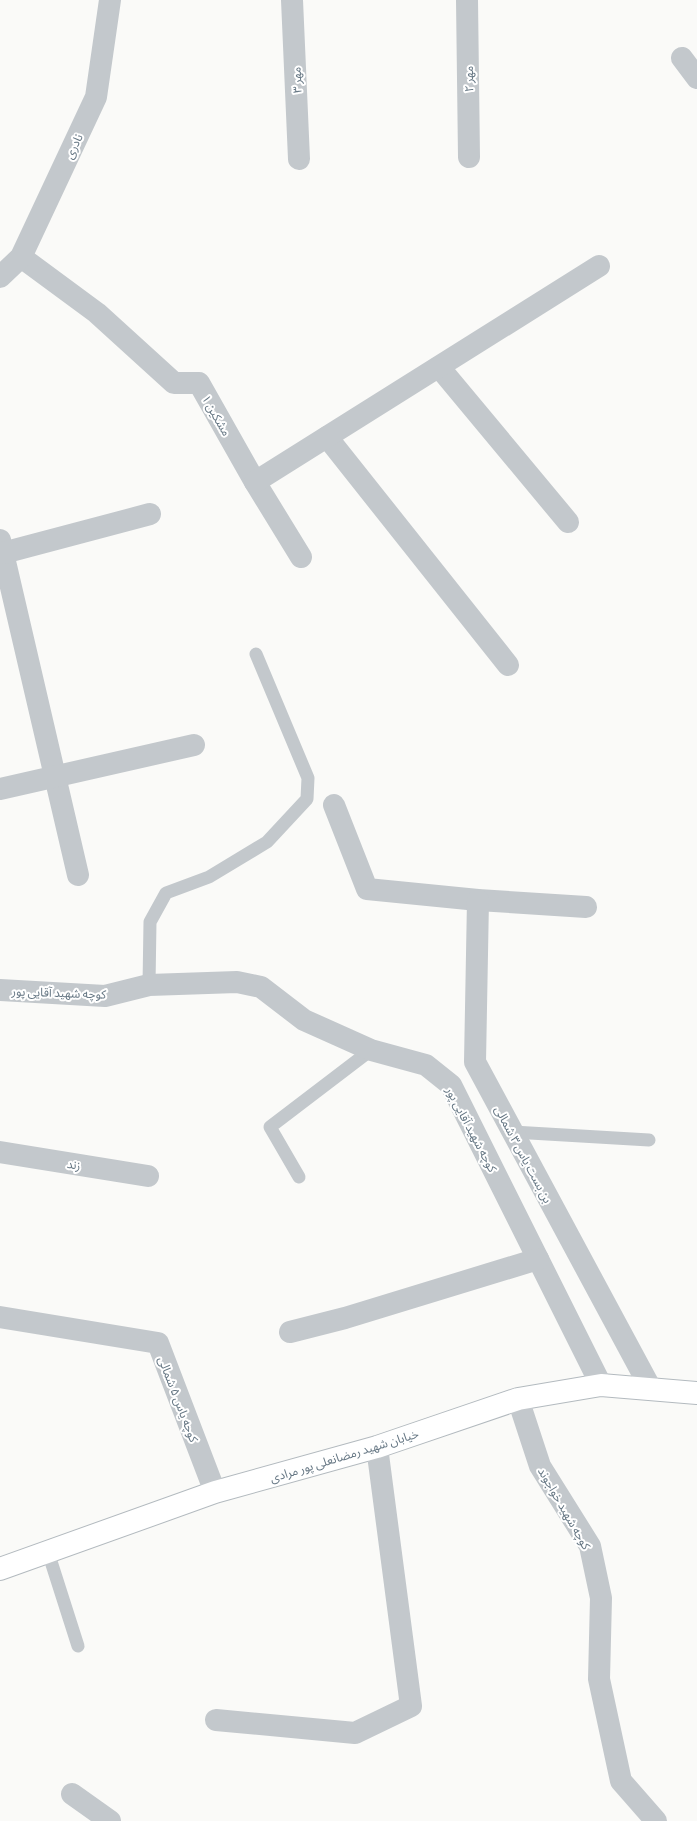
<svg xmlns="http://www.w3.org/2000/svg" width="697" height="1821" viewBox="0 0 697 1821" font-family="Commissioner,'Noto Sans Arabic',sans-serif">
<rect width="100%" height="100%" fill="#fafaf8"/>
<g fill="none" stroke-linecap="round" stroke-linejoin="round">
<!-- secondary casing -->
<g stroke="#b3babf" stroke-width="24">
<path id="secondary" d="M0 1569 215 1492 377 1447 518 1399 601 1385 697 1393"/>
</g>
<!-- lane -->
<g stroke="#c3c8cc" stroke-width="13">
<path d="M149 985 150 922 166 893 209 877 267 842 307 799 308 778 256 654"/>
<path d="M513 1132 649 1140"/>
<path d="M299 1177 270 1127 371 1050"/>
<path d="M48 1552 78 1646"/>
</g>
<!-- street -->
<g stroke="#c3c8cc" stroke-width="22">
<path d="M292 0 299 159"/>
<path d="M467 0 469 157"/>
<path d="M682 58 697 78"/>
<path d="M21 257 97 313 174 383H199L255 482 301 557"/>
<path d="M0 277 21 257 96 97 110 0"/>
<path d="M439 367 568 522"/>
<path d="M327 437 508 665"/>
<path d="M255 482 599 266"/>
<path d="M0 540 78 875"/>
<path d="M3 553 150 514"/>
<path d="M0 789 194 745"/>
<path d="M334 805 367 889 478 900 586 907"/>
<path d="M478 900 475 1062 651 1389"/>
<path d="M0 990 105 996 149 985 237 982 261 987 304 1020 371 1050 426 1065 451 1085 601 1385"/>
<path d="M0 1152 148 1176"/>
<path d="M0 1317 158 1343 215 1492"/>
<path d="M290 1332 345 1318 538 1259"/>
<path d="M518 1399 540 1466 590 1546 601 1598 599 1679 621 1781 656 1821"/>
<path d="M216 1720 355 1733 411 1706 377 1447"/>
<path d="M72 1794 110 1821"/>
</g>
<!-- secondary -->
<use href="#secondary" stroke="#fff" stroke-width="22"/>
</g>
<g text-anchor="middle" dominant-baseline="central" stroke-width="4" stroke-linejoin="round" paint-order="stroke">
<!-- street labels -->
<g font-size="12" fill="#657683" stroke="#fff">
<text transform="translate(468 79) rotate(-91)">مهر ۲</text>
<text transform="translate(296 80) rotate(-92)">مهر ۳</text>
<text transform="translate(73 146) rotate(-65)">نادری</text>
<text transform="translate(217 415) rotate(60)">مشکین ۱</text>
<text transform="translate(59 992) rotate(2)">کوچه شهید آقایی پور</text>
<text transform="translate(472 1129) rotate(62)">کوچه شهید آقایی پور</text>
<text transform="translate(524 1154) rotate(62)">بن بست یاس ۳ شمالی</text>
<text transform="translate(74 1164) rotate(9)">زند</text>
<text transform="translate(179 1399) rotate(69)">کوچه یاس ۵ شمالی</text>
<text transform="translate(344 1455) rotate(-17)">خیابان شهید رمضانعلی پور مرادی</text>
<text transform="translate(565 1508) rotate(60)">کوچه شهید خواجوند</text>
</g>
</g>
</svg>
